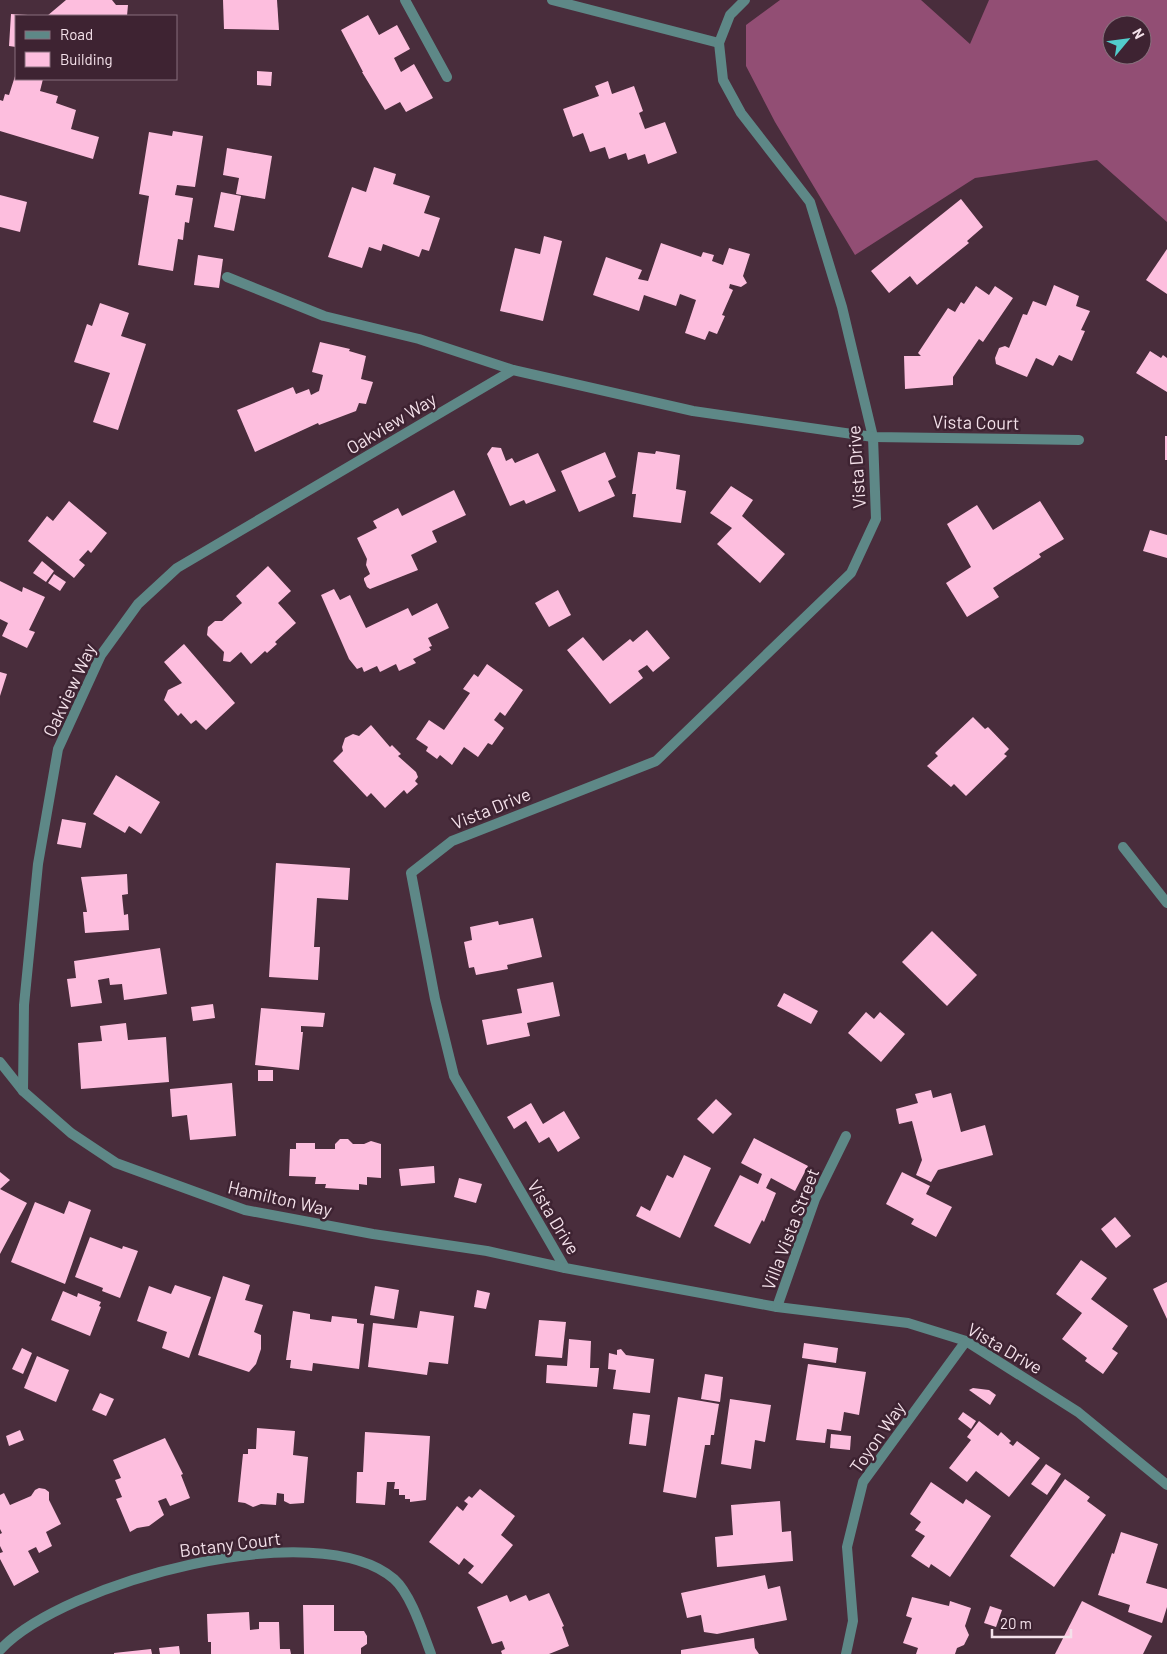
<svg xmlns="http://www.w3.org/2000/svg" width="1167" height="1654" viewBox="0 0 1167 1654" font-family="Barlow,sans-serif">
<rect width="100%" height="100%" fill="#492d3c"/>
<!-- forest -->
<path fill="#924e74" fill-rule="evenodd" d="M780 0H921L970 44 989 0H1167V222L1097 160 975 178 855 255 775 122 746 66V25ZM1112 25H1142V55H1112Z"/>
<!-- building -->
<g fill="#fdbede">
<path d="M66 0H112L116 5H128L127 16H47Z"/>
<path d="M223 0H277L279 30 224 29Z"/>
<path d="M11 14 28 15 16 16V47L9 46Z"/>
<path d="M368 15 379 35 397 25 410 49 394 58 401 72 414 64 433 98 406 112 400 102 385 110 362 72H363L341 30Z"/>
<path d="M257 71 272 72 271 86 257 85Z"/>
<path d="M16 73V79H43L40 91 58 96 56 103 76 110 71 129 99 137 93 159 0 131V100L3 101 5 94 9 95Z"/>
<path d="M608 81 612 94 634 86 643 111 639 113 645 129 665 122 677 153 648 164 645 154 628 160 626 153 609 159 605 147 590 152 583 133 573 137 563 109 599 96 595 86Z"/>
<path d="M173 131 203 136 195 187 177 185 175 195 193 198 189 223 185 222 183 240 178 239 173 271 138 265 149 196 139 194 149 132 172 136Z"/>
<path d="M227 148 272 156 265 199 236 194 239 178 223 175Z"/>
<path d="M374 167 396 174 393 184 430 196 424 213 440 218 429 251 422 249 419 257 383 244 381 251 369 247 362 268 328 257 352 187 366 192Z"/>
<path d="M221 192 241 196 234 231 214 227Z"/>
<path d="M0 195 27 202 20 232 0 227Z"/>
<path d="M961 199 983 227 967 241 969 243 917 285 910 276 889 293 871 271Z"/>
<path d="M544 236 562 241 543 321 500 311 515 248 540 254Z"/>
<path d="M661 243 701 257 703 252 714 255 712 261 723 265 729 248 750 254 743 276 747 283 741 287 730 284 729 288 733 290 722 315 725 316 717 334 709 331 705 340 685 333 696 300 680 294 676 306 644 295 639 311 593 295 606 257 642 270 638 279 648 281Z"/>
<path d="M1167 249V294L1146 280Z"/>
<path d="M198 255 223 259 219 288 194 285Z"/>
<path d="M1054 285 1079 296 1076 306 1090 311 1081 330 1085 331 1072 361 1059 355 1053 366 1036 358 1027 377 996 364 995 358 999 348 1005 346 1009 348 1023 314 1027 315 1033 301 1046 306Z"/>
<path d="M976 286 989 295 995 286 1013 298 983 342 979 339 953 377V385L905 389 904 356H921L918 353 948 308 955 312 961 302 964 304Z"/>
<path d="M100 303 129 313 121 336 146 344 118 430 93 422 110 373 74 362 87 324 92 326Z"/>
<path d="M320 342 350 349 349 351 366 356 361 379 373 382 366 404 359 403 356 411 319 425 318 423 255 452 237 410 293 387 296 394 309 389 311 395 319 391 323 375 312 372Z"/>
<path d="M1150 351 1161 358 1163 355 1167 358V392L1136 373Z"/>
<rect x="1165" y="436" width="2" height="24"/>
<path d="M492 447 501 448 506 461 512 458 515 463 538 453 556 491 526 504 524 500 510 506 487 454Z"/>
<path d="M656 451 680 455 676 489 686 491 681 523 633 517 636 494H632L638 452 655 454Z"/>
<path d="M605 452 616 477 608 481 615 496 579 512 561 471Z"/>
<path d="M731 486 753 500 742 516 785 554 760 583 717 544 732 528 710 513Z"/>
<path d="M454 490 466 515 432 531 437 542 411 555 418 570 370 589 367 587 364 580V578L370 574 366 565 367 559 357 538 377 528 373 521 398 508 402 516Z"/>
<path d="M69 501 107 533 91 553 88 550 79 560 85 565 74 578 28 541 47 516 53 521Z"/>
<path d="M1040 501 1064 539 1039 554 1041 557 993 588 999 597 967 617 946 583 971 567 947 524 977 505 993 530Z"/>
<path d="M1150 530 1167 535V558L1143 551Z"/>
<path d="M42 561 54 571 46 582 33 573Z"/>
<path d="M268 566 291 591 278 603 296 623 275 642 277 644 267 653 265 651 251 664 241 652 230 662 223 661 224 652 207 635 208 627 215 621H222L242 603 236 596Z"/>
<path d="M54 574 66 582 60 591 48 583Z"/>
<path d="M0 581 22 592 23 587 45 597 29 630 35 632 27 648 2 636 8 623 0 619Z"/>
<path d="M334 589 340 600 350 595 366 628 408 608 412 616 437 603 449 628 428 638 432 646 429 647 431 650 413 659 416 663 399 671 396 664 380 672 377 666 364 672 362 667 357 669 349 659 321 595Z"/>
<path d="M558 590 571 615 549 627 535 603Z"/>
<path d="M647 630 670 658 653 672 647 665 638 671 643 678 610 704 567 650 583 637 603 661 630 639 633 642Z"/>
<path d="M184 644 235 703 206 730 196 720 191 724 181 713 178 716 164 700 168 690 182 683 164 662Z"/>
<path d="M487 664 523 690 505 716 500 712 494 720 504 728 492 745 488 743 478 757 464 747 452 765 440 755 437 759 426 751 428 747 416 739 429 720 444 730 470 693 463 689 474 674 478 677Z"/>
<path d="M0 672 7 674 0 696Z"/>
<path d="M973 717 985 729 988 727 1009 749 1004 754 1007 756 966 796 954 784 951 787 927 766 938 756 935 753Z"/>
<path d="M371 725 390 747 392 745 401 754 398 756 416 772 418 777 415 781 418 784 407 794 404 790 385 808 371 793 367 797 333 761 343 751 342 747 345 738 353 734 359 736Z"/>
<path d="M116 775 160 802 141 834 129 826 125 833 93 814Z"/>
<path d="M62 819 86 823 81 848 57 844Z"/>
<path d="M276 863 350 868 348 900 317 898 314 947H320L318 980 269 977Z"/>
<path d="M127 874 128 894 122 895 124 915 128 914 129 930 85 933 83 912H87L81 877Z"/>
<path d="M533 918 542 957 507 965 508 969 476 975 474 967 469 968 464 942 472 940 470 927 498 921 499 925Z"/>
<path d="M932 931 977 975 947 1006 902 962Z"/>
<path d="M160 948 167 994 124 1000 122 984 110 985 109 978 98 980 102 1003 71 1007 67 979 76 978 74 961Z"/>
<path d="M553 982 560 1016 527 1023 530 1036 487 1045 482 1020 522 1013 517 989Z"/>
<path d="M784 993 818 1011 811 1024 777 1006Z"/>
<path d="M213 1004 215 1018 193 1021 191 1007Z"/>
<path d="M261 1008 325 1013 323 1027 301 1026V1032H303L299 1070 255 1065Z"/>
<path d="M866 1012 874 1019 880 1012 905 1034 881 1062 848 1033Z"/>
<path d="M126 1023 128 1040 166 1037 169 1082 81 1089 78 1043 102 1041 100 1026Z"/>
<rect x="258" y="1070" width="15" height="11"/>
<path d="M232 1083 236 1136 190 1140 187 1115 172 1117 170 1089Z"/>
<path d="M931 1090 933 1098 951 1093 961 1132 985 1125 993 1155 938 1170 931 1182 916 1175 922 1160 912 1121 899 1124 896 1109 918 1103 915 1094Z"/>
<path d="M716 1099 732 1114 713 1134 697 1119Z"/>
<path d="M531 1103 543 1124 564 1111 580 1138 558 1152 549 1137 539 1143 526 1121 514 1129 507 1117Z"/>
<path d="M754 1138 808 1166 795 1191 771 1178 766 1188 776 1193 764 1222 762 1220 750 1244 714 1226 740 1175 758 1184 762 1174 741 1163Z"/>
<path d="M340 1139H348L353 1144H364L371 1141 381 1144V1178L367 1177V1185L359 1184V1190L325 1188 326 1184H315L316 1177 289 1176 290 1149H296V1143H315V1149H335V1144Z"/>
<path d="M684 1155 711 1168 680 1238 636 1216 641 1206 650 1211 667 1175 673 1178Z"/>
<path d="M434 1166 435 1183 401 1186 399 1169Z"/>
<path d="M0 1172 10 1180 0 1189 27 1203 0 1254Z"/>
<path d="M902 1172 930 1186 926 1194 952 1207 936 1237 911 1224 914 1219 886 1204Z"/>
<path d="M459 1178 482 1184 476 1203 454 1197Z"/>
<path d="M69 1201 91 1210 65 1284 11 1262 35 1202 64 1214Z"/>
<path d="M1115 1217 1131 1236 1116 1248 1101 1229Z"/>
<path d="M90 1237 122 1249 123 1246 138 1251 120 1298 102 1291 103 1288 75 1277Z"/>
<path d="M1081 1260 1107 1278 1091 1299 1128 1326 1112 1349 1118 1353 1103 1374 1085 1361 1087 1358 1062 1339 1082 1313 1056 1294Z"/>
<path d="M223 1276 250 1285 245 1300 263 1305 254 1332 261 1335V1349L256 1364 249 1372 198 1355Z"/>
<path d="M1167 1282V1319L1153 1289Z"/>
<path d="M175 1285 211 1297 189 1358 162 1348 167 1332 137 1321 149 1286 171 1294Z"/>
<path d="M375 1286 399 1290 394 1319 370 1315Z"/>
<path d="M477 1290 490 1293 486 1309 474 1307Z"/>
<path d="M63 1291 77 1297 78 1293 101 1302 99 1306 101 1307 90 1336 51 1320Z"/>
<path d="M293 1311 310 1314V1319L331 1322 332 1316 357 1319V1323L364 1324 359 1369 313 1363 312 1371 290 1368 291 1360H286Z"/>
<path d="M420 1311 454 1316 448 1364 429 1362 427 1375 368 1367 373 1323 417 1328Z"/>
<path d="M539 1320 566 1322 562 1358 535 1356Z"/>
<path d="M569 1339 591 1341 590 1368H599L597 1387 546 1383 547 1365 567 1366Z"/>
<path d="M804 1343 838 1348 836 1363 802 1358Z"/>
<path d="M22 1348 32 1353 23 1374 12 1369Z"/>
<path d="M621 1349 626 1355 654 1359 650 1393 613 1389 616 1370 608 1369 609 1353 617 1355V1350Z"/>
<path d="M37 1356 69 1370 56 1402 24 1388Z"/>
<path d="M808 1364 866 1372 859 1415 844 1412 841 1431 827 1429 825 1443 796 1440Z"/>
<path d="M705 1374 723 1377 720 1402 701 1399Z"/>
<path d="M973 1388 989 1390 996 1395 990 1405 969 1390Z"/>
<path d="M100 1393 114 1399 106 1416 92 1410Z"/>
<path d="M678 1397 719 1404 714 1435H711L710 1445H705L696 1498 663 1492Z"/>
<path d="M730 1399 771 1405 765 1442 755 1440 751 1469 721 1464Z"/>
<path d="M963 1412 976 1421 971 1429 958 1419Z"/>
<path d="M633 1413 650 1415 646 1446 629 1444Z"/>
<path d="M979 1421 998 1436 1001 1432 1011 1441 1009 1443 1013 1446 1017 1441 1040 1458 1009 1497 976 1471 967 1482 949 1468 971 1440 967 1437Z"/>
<path d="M257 1428 295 1431 293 1455 308 1457 304 1503 290 1504 284 1501V1494L277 1493 276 1505 261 1504 253 1507 245 1503 238 1502 243 1454H248V1449H256Z"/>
<path d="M20 1430 24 1440 9 1446 6 1436Z"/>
<path d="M365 1432 430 1436 426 1500 410 1502V1499H405V1495H399V1489H394L395 1482H387L385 1505 356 1503 357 1472H363Z"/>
<path d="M831 1434 851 1436 850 1450 830 1448Z"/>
<path d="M165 1438 183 1474 181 1475 190 1498 170 1506 166 1498 158 1501 164 1515 149 1526 137 1528 130 1532 116 1499 122 1497 115 1480 121 1478 113 1460Z"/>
<path d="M1046 1464 1061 1474 1047 1495 1031 1484Z"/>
<path d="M1065 1479 1090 1497 1087 1501 1106 1515 1054 1587 1010 1556Z"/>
<path d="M931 1482 963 1504 966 1499 991 1516 950 1577 931 1564 929 1568 911 1556 925 1536 915 1530 921 1522 910 1514Z"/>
<path d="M39 1488 45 1489 49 1492V1500L61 1524 46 1532 52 1546 39 1553 36 1547 28 1551 39 1572 14 1586 0 1559V1553L3 1552 0 1546V1534L2 1533 0 1529V1495L4 1493 10 1505 31 1496 35 1490Z"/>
<path d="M480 1489 515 1516 501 1535 513 1545 482 1584 468 1573 474 1566 464 1558 459 1565 429 1542 457 1506 463 1511 468 1504 464 1501 469 1496 472 1498Z"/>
<path d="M780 1501 782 1532 791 1531 793 1561 717 1567 715 1537 733 1535 731 1505Z"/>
<path d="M1121 1532 1158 1544 1146 1583 1167 1589V1607L1162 1623 1128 1612 1130 1605 1098 1595 1112 1553 1114 1554Z"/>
<path d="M765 1575 768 1589 780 1586 787 1620 717 1634 704 1632 701 1615 687 1618 681 1593Z"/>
<path d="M549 1593 564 1626 562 1627 569 1646 549 1654H502L501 1651 505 1649 502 1641 492 1644 477 1607 507 1595 510 1602 526 1595 529 1601Z"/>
<path d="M912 1597 949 1606 950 1601 971 1608 965 1626 969 1635 964 1645 957 1648 955 1654H916L918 1648 903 1643 912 1618 906 1616Z"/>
<path d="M1082 1601 1152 1636 1143 1654H1055Z"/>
<path d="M303 1605H334V1631H364L367 1636V1644L361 1648V1654H304Z"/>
<path d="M990 1606 1002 1610 996 1627 984 1623Z"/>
<path d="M249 1612 250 1630 259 1629V1622H279L280 1649H290L291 1654H211V1642H208L207 1614Z"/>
<path d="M754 1638 755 1648 759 1654H681V1650Z"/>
<path d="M179 1646 180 1654H160L159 1648Z"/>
<path d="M151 1649 152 1654H114V1653Z"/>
</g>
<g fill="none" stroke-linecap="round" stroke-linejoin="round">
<!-- minor -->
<g stroke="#5e8887" stroke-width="10">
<path d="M405 0 447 77"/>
<path d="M552 0 719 43"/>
<path d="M745 0 730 15 719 43 723 80 741 113 810 202 842 307 873 437 876 519 851 573 656 761 452 841 411 873 435 999 454 1076 565 1268 777 1307 908 1323 966 1341 1078 1412 1167 1485"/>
<path d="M227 277 324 316 419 339 513 370"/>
<path d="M1123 847 1167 903"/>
<path d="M0 1062 23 1091 71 1133 116 1163 245 1210 373 1234 487 1251 565 1268"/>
<path d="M23 1091 24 1005 38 864 58 749 101 655 138 604 177 568 513 370 693 411 873 437 1079 440"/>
<path d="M777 1307 815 1199 846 1136"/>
<path d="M0 1650C63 1582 318 1513 394 1579 411 1594 423 1633 431 1654"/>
<path d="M846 1654 853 1621 847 1547 863 1482 966 1341"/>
</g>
</g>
<g text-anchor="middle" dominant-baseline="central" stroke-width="5" stroke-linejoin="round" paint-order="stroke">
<!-- street labels -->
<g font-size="18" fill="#f4e1ea" stroke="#3e2332">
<text transform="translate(976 422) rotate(1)">Vista Court</text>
<text transform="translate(391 423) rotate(-31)">Oakview Way</text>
<text transform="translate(856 467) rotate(-94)">Vista Drive</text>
<text transform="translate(69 690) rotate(-65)">Oakview Way</text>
<text transform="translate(491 808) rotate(-22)">Vista Drive</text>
<text transform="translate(280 1198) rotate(13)">Hamilton Way</text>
<text transform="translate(554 1217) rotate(59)">Vista Drive</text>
<text transform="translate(790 1229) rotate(-69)">Villa Vista Street</text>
<text transform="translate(1005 1348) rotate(30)">Vista Drive</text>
<text transform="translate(877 1437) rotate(-55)">Toyon Way</text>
<text transform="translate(230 1544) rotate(-7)">Botany Court</text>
</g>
</g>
<!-- legend -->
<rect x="15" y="15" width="162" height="65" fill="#3e2332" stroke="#876f7c"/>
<rect x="25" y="31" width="25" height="8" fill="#5e8887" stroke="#876f7c"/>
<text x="60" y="40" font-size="15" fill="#f4e1ea">Road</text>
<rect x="25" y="52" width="25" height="15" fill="#fdbede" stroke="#876f7c"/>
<text x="60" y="65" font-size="15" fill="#f4e1ea">Building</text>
<!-- north arrow -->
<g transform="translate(1127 40) rotate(61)"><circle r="24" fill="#3e2332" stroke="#876f7c"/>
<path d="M0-4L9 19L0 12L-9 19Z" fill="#52cdcc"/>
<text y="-8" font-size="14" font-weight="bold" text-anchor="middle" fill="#f4e1ea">N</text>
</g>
<!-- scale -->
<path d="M992 1629v8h79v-8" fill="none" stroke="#f4e1ea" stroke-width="2.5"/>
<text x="1000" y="1629" font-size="15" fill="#f4e1ea" stroke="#3e2332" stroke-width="4" paint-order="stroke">20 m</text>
</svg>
